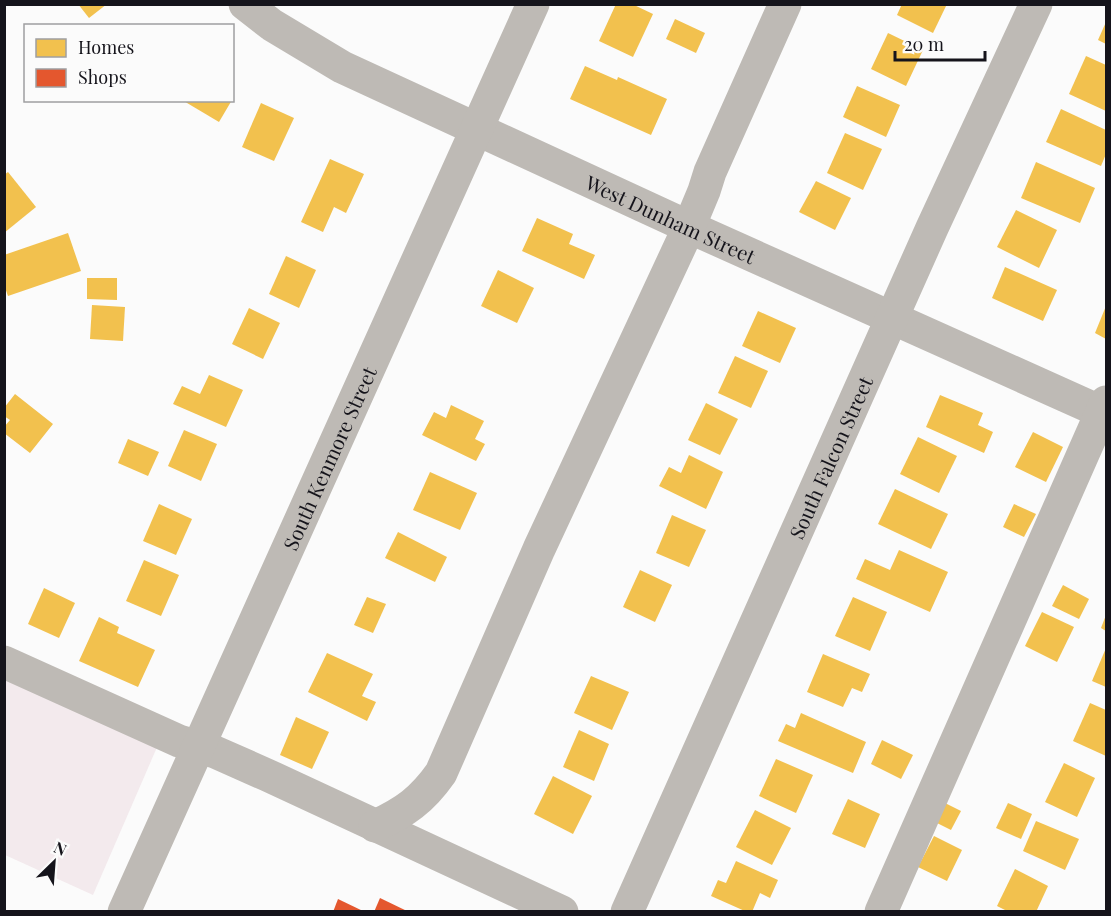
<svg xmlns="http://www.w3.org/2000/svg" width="1111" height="916" viewBox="0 0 1111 916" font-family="'Playfair Display',serif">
<rect width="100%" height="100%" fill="#fbfbfb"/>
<!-- industrial -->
<path fill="#f3eaed" d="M5 666 161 738 93 895 5 855Z"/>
<!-- homes -->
<g fill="#f2c14e">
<path d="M78 4H107L89 18Z"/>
<path d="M616 4H632L653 14 633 57 599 41Z"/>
<path d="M902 4H947L933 33 897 15Z"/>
<path d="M675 19 705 33 696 53 666 39Z"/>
<path d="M1106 22V44L1098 40Z"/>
<path d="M888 33 923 50 906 86 871 69Z"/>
<path d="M1086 56 1106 65V111L1069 94Z"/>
<path d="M585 66 617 80 618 77 667 99 651 135 570 99Z"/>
<path d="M857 86 900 105 886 137 843 117Z"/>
<path d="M182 100H232L219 122Z"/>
<path d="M261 103 294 118 274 161 242 147Z"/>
<path d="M1061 109 1106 130V154L1101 166 1046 142Z"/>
<path d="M845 133 882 149 863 190 827 173Z"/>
<path d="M330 159 364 174 346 213 334 207 323 232 301 222Z"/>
<path d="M1036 162 1095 188 1080 223 1021 198Z"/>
<path d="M8 172 36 207 4 233V175Z"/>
<path d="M816 181 851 198 835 230 799 212Z"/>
<path d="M1016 210 1057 230 1039 268 997 247Z"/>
<path d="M537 218 573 234 569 244 595 255 584 279 522 251Z"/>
<path d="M68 233 81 271 8 296 4 285V255Z"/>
<path d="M286 256 316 270 299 308 269 294Z"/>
<path d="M1005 267 1057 290 1043 321 992 298Z"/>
<path d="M498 270 534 288 517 323 481 306Z"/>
<path d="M87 278H117V300L87 299Z"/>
<path d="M92 305 125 307 123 341 90 339Z"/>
<path d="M1106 306V339L1095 333Z"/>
<path d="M249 308 280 323 263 359 232 344Z"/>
<path d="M758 311 796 328 780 363 742 346Z"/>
<path d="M735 356 768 371 751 408 718 393Z"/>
<path d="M209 375 243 390 226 427 173 404 182 386 200 394Z"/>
<path d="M15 394 53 424 30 453 4 433V427L10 420 4 416V408Z"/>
<path d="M940 395 983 413 978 425 993 432 984 453 926 427Z"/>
<path d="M706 403 738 419 720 455 688 440Z"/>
<path d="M451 405 484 421 475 439 485 444 476 461 422 435 434 412 446 418Z"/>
<path d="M184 430 217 444 201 481 168 466Z"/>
<path d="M1033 432 1063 447 1046 482 1015 467Z"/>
<path d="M918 437 957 456 939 493 900 474Z"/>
<path d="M128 439 159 452 148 476 118 463Z"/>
<path d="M689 455 723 472 706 509 659 486 669 467 681 473Z"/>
<path d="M430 472 477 493 460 530 413 510Z"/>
<path d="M895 489 948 514 931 549 878 524Z"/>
<path d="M159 504 192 519 176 555 143 541Z"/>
<path d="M1014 504 1036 514 1024 537 1003 527Z"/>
<path d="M672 515 706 530 689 567 656 553Z"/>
<path d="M398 532 447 557 435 582 385 558Z"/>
<path d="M899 550 948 572 930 612 856 579 865 559 890 570Z"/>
<path d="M144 560 179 575 161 616 126 601Z"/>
<path d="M640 570 672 585 655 622 623 607Z"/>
<path d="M1063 585 1089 599 1079 619 1052 606Z"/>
<path d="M44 588 75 603 59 638 28 624Z"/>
<path d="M367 597 386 604 373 633 354 625Z"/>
<path d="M853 597 887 612 870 651 835 636Z"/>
<path d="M1042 612 1074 627 1057 662 1025 646Z"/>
<path d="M1106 615V631L1101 628Z"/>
<path d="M99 617 119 627 117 633 155 650 138 687 79 661Z"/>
<path d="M1106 648V687L1092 681Z"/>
<path d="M327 653 373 674 362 696 376 702 367 721 308 692Z"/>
<path d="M823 654 870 674 862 692 852 688 843 707 807 692Z"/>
<path d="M591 676 629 692 612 730 574 713Z"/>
<path d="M1090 703 1106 710V756L1073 741Z"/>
<path d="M801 713 866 742 853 773 778 741 786 724 795 728Z"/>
<path d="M296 717 329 732 312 769 280 755Z"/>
<path d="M579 730 609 744 594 781 563 767Z"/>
<path d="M882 740 913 755 901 779 871 764Z"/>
<path d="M776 759 813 775 796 813 759 796Z"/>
<path d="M1064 763 1095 778 1077 817 1045 802Z"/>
<path d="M553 776 592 796 573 834 534 814Z"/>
<path d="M848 799 880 814 865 848 832 834Z"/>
<path d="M937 799 961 811 951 830 927 818Z"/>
<path d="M1008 803 1032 814 1021 839 996 828Z"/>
<path d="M755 810 791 828 772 865 736 847Z"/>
<path d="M1036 821 1079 839 1065 870 1023 851Z"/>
<path d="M934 836 962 850 947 881 918 867Z"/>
<path d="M736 861 778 880 770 898 760 893 752 912H747L711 896 718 880 726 883Z"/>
<path d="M1015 869 1048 886 1036 912H1009L997 906Z"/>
</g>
<!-- shops -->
<g fill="#e4572e">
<path d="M380 898 409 912H374Z"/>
<path d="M338 899 365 912H333Z"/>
</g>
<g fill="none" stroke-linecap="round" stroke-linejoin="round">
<!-- minor -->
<g stroke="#bebab5" stroke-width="33">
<path id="s1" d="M245 4 272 25 342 67 689 227 1106 414"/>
<path d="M4 662 179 741 215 752 267 775 562 912"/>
<path d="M375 826C405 812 422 800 441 773L539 549 689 227 704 191 710 172 785 4"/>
<path id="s2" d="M124 912 533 4"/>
<path id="s3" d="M627 912 932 228 1036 4"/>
<path d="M881 912 1106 402"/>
</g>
</g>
<g text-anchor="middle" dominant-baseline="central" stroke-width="6" stroke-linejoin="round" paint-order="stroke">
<!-- street labels -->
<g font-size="20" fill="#15141b" stroke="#fbfbfb">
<text stroke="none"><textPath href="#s1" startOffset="478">West Dunham Street</textPath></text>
<text stroke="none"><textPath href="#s2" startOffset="498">South Kenmore Street</textPath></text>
<text stroke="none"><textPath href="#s3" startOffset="498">South Falcon Street</textPath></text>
</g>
</g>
<!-- border -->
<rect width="1111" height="916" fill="none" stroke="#15141b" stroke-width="12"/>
<!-- legend -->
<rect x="24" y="24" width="210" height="78" fill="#fbfbfb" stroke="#9f9fa1" stroke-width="1.5"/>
<rect x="36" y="39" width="30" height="18" fill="#f2c14e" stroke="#9f9fa1" stroke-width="1.5"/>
<text x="78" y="54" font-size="18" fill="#15141b">Homes</text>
<rect x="36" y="69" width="30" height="18" fill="#e4572e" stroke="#9f9fa1" stroke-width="1.5"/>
<text x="78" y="84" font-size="18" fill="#15141b">Shops</text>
<!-- north arrow -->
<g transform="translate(54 862) rotate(25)" stroke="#fbfbfb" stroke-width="4.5" paint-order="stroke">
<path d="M0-4.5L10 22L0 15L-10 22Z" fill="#15141b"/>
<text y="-9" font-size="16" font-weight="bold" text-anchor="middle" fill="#15141b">N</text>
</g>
<!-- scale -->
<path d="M895 51v9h90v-9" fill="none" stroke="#15141b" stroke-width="3"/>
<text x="904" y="51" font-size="18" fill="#15141b" stroke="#fbfbfb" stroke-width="4.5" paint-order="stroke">20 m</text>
</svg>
